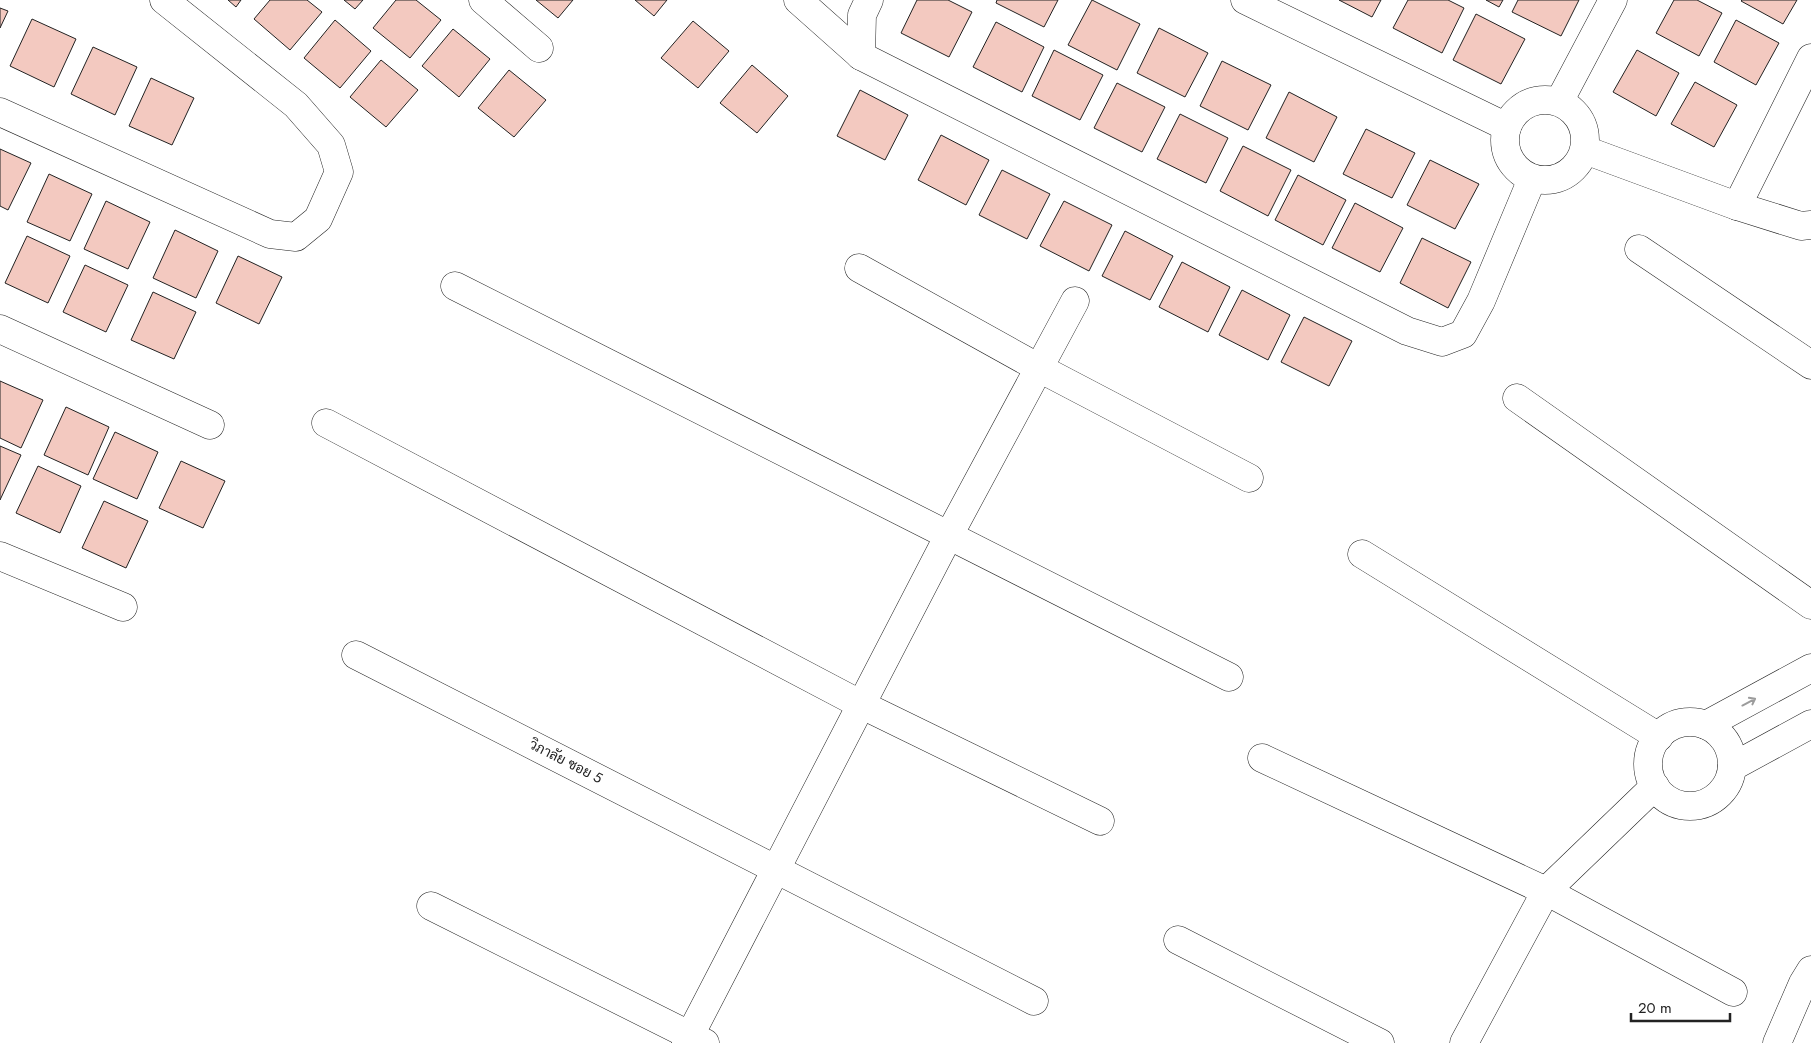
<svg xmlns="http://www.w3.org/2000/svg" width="1811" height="1043" viewBox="0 0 1811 1043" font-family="Jost,Sarabun,sans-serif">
<rect width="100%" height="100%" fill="#fff"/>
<!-- building -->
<g fill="#f3c9c0" stroke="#222">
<path d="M228 0H241L236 7Z"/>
<path d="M270 0H307L322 12 290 50 254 19Z"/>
<path d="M344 0H363L355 9Z"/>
<path d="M396 0H416L441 20 410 58 373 28Z"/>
<path d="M536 0H573L558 18Z"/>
<path d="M635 0H667L654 16Z"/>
<path d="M917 0H948L972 12 949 57 901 33Z"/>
<path d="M997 0H1058L1044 27 996 3Z"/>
<path d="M1092 0 1140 24 1117 70 1068 45Z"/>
<path d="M1339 0H1381L1372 17Z"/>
<path d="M1408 0H1448L1464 8 1442 53 1393 28Z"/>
<path d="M1486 0H1503L1499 7Z"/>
<path d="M1518 0H1579L1561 36 1512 12Z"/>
<path d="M1674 0H1697L1722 13 1699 56 1656 33Z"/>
<path d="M1742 0H1797L1783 24 1741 1Z"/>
<path d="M0 8 8 11 0 28Z"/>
<path d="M1476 14 1525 39 1501 84 1453 60Z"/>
<path d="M32 19 76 39 54 87 10 66Z"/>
<path d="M335 20 371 51 340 88 304 58Z"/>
<path d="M1736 20 1779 43 1756 85 1714 62Z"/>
<path d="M693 21 729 51 698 88 661 58Z"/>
<path d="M996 22 1044 47 1022 92 973 67Z"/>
<path d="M1159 28 1208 53 1185 97 1137 73Z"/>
<path d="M453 29 490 59 459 97 422 66Z"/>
<path d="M93 47 137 67 115 115 71 94Z"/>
<path d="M1054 50 1103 75 1080 120 1032 96Z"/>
<path d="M1637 50 1679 73 1656 116 1613 92Z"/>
<path d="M381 60 418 90 386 127 350 97Z"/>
<path d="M1222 61 1271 85 1248 130 1200 106Z"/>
<path d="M752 65 788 96 757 133 720 103Z"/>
<path d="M509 70 546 100 514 137 478 108Z"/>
<path d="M151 78 194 98 172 145 129 126Z"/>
<path d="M1695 82 1737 105 1714 147 1671 124Z"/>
<path d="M1117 83 1165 107 1142 152 1094 128Z"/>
<path d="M860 90 908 115 885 160 837 136Z"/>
<path d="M1289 92 1337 117 1314 162 1266 138Z"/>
<path d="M1180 114 1228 138 1206 183 1157 159Z"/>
<path d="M1366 129 1415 153 1392 198 1343 174Z"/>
<path d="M941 135 989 160 966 205 918 180Z"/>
<path d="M1243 146 1291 170 1268 216 1220 191Z"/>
<path d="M0 149 31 163 8 210 0 206Z"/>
<path d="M1430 160 1479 184 1455 229 1407 205Z"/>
<path d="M1002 170 1050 194 1027 239 979 215Z"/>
<path d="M49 174 92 194 70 241 27 222Z"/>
<path d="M1298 175 1346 200 1323 245 1275 220Z"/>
<path d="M106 201 150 222 128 269 84 249Z"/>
<path d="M1064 201 1112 225 1089 271 1040 246Z"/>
<path d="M1355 203 1403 228 1380 272 1332 248Z"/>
<path d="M175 230 218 251 196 298 153 278Z"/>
<path d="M1125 231 1173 256 1150 300 1102 276Z"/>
<path d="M27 236 70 256 48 303 5 283Z"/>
<path d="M1422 238 1471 262 1448 308 1400 283Z"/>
<path d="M238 256 282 277 259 324 216 303Z"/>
<path d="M1182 262 1230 287 1208 332 1159 307Z"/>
<path d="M85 265 128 285 106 332 63 312Z"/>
<path d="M1242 290 1290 315 1268 360 1219 335Z"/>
<path d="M153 292 196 312 174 359 131 340Z"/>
<path d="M1304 317 1352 341 1329 386 1281 362Z"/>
<path d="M0 381 43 400 21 448 0 438Z"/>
<path d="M66 407 109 427 88 475 44 455Z"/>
<path d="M115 432 158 452 137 499 93 479Z"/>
<path d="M0 446 21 455 0 500Z"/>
<path d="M181 461 225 481 203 528 159 508Z"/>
<path d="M38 466 81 486 60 533 16 513Z"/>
<path d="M104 501 148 521 126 568 82 548Z"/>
</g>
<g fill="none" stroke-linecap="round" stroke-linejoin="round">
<!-- minor casing -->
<g stroke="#222" stroke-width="29">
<g id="minor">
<path d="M483 0 539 48"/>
<path d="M798 0 861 56"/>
<path d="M869 0 862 15 861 56 1407 331 1442 342 1463 334 1481 301 1532 179"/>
<path d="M1245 0 1507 127"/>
<circle cx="1545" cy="140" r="40"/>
<path d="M1559 102 1613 0"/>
<path d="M0 112 270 234 296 237 318 219 339 172 331 145 296 105 164 0"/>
<path d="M1585 150 1737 206 1801 226 1811 225"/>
<path d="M1737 206 1811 58"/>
<path d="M1639 249 1811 365"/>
<path d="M859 268 1039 368 1249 478"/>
<path d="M455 286 1229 677"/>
<path d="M0 329 210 425"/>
<path d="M1517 398 1811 605"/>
<path d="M326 423 860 704 1100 821"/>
<path d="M1362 554 1659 737"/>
<path d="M0 556 123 607"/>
<path d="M356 655 1034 1001"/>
<circle cx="1690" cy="764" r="42"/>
<path d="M1706 725 1811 668"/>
<path d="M1262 758 1546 891 1733 992"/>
<path d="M1732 767 1811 724"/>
<path d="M431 906 705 1043"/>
<path d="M1178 940 1380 1043"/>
<path d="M686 1043 948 537 1075 301"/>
<path d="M1464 1043 1546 891 1655 786"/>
<path d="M1777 1043 1803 983 1811 970"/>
</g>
</g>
<!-- minor -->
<use href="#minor" stroke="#fff" stroke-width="28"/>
</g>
<!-- one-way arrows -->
<defs><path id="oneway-shaft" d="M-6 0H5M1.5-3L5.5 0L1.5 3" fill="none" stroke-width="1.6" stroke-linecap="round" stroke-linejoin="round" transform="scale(1.25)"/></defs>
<use stroke="#9c9c9c" href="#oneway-shaft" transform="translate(1749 702) rotate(-28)"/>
<g text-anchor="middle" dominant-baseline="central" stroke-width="4" stroke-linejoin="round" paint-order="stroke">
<!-- street labels -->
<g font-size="14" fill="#222" stroke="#fff">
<text transform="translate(566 761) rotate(27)">วิภาลัย ซอย 5</text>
</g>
</g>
<!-- scale -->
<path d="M1631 1013v8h99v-8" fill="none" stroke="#222222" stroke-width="2.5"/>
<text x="1638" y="1013" font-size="15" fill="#222222" stroke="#ffffff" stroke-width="4" paint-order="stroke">20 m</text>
</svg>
